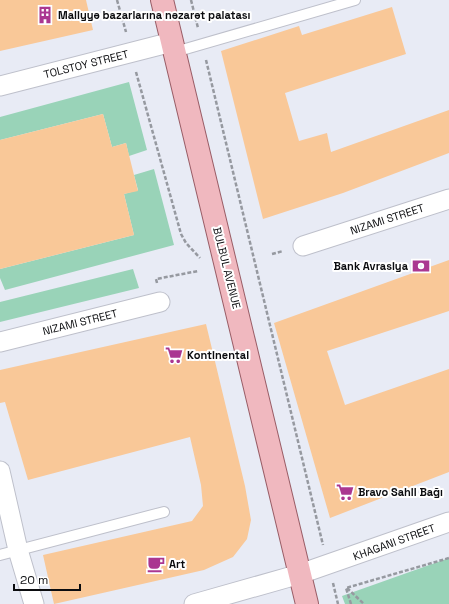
<svg xmlns="http://www.w3.org/2000/svg" width="449" height="604" viewBox="0 0 449 604" font-family="'Space Grotesk',sans-serif">
<rect width="100%" height="100%" fill="#e8ebf5"/>
<!-- green -->
<g fill="#99d3b8">
<path d="M129 82 147 150 129 156 126 143 112 147 103 114 0 140V117Z"/>
<path d="M154 169 174 245 5 290 0 278V269L134 235 124 194 138 190 134 175Z"/>
<path d="M133 269 139 288 0 322V302Z"/>
<path d="M449 558V604H345L342 596Z"/>
</g>
<!-- building -->
<g fill="#f9c898">
<path d="M0 0H86L93 30 0 51Z"/>
<path d="M392 7 406 54 285 93 299 141 327 133 331 152 449 110V153L343 193 263 219 221 51 299 26 302 35Z"/>
<path d="M103 114 112 147 126 143 138 191 124 194 134 235 0 269V140Z"/>
<path d="M449 260V311L327 351 345 405 449 369V472L330 518 274 323Z"/>
<path d="M206 324 245 486 251 520 247 539 233 557 204 570 54 604 43 555 192 521 203 506 201 485 190 437 28 480 5 402 0 403V370Z"/>
</g>
<g fill="none" stroke-linecap="round" stroke-linejoin="round">
<!-- lane casing -->
<g stroke="#bec0cb" stroke-width="12">
<g id="lane">
<path d="M175 52 355 0"/>
<path d="M0 555 164 512"/>
</g>
</g>
<!-- street casing -->
<g stroke="#bec0cb" stroke-width="21">
<g id="street">
<path d="M0 86 172 42"/>
<path d="M303 246 449 199"/>
<path d="M0 342 160 302"/>
<path d="M0 471 18 550 34 604"/>
<path d="M194 604 300 574 449 522"/>
</g>
</g>
<!-- primary casing -->
<g stroke="#995d66" stroke-width="24">
<path id="primary" d="M162 0 307 604"/>
</g>
<!-- path -->
<g stroke="#9699a0" stroke-width="2.5" stroke-dasharray="4 2" stroke-linecap="butt">
<path d="M117 0 126 32"/>
<path d="M191 0 198 28"/>
<path d="M206 60 323 545"/>
<path d="M136 72 181 234 186 243 200 258"/>
<path d="M272 254 283 251"/>
<path d="M157 283 156 279 198 271"/>
<path d="M333 583 338 604"/>
<path d="M347 588 364 604"/>
<path d="M351 604 346 588 449 558"/>
</g>
<!-- lane -->
<use href="#lane" stroke="#fff" stroke-width="10"/>
<!-- street -->
<use href="#street" stroke="#fff" stroke-width="19"/>
<!-- primary -->
<use href="#primary" stroke="#f0b8bf" stroke-width="22"/>
</g>
<!-- icons -->
<defs>
<g id="building-bare" transform="scale(1.38)"><path d="M-4-6H4V6H1V3H-1V6H-4ZM-2.5-4.3h1.7v1.8h-1.7ZM.8-4.3h1.7v1.8H.8ZM-2.5-1h1.7V.8h-1.7ZM.8-1h1.7V.8H.8Z" fill="#aa3791" stroke="#fff" stroke-width="2.5" paint-order="stroke"/></g>
<g id="bank-bare" transform="scale(1.38)"><path d="M-6-4H6V4H-6ZM0-2.3a2.3 2.3 0 1 0 0 4.6a2.3 2.3 0 1 0 0-4.6Z" fill="#aa3791" stroke="#fff" stroke-width="2.5" paint-order="stroke"/></g>
<g id="supermarket-bare" transform="scale(1.38)"><path d="M-6-5.5h2.5l.6 2H6L4.5 2H-2.5L-4.4-4H-6ZM-1.5 3.2a1.3 1.3 0 1 0 .1 0ZM3 3.2a1.3 1.3 0 1 0 .1 0Z" fill="#aa3791" stroke="#fff" stroke-width="2.5" paint-order="stroke"/></g>
<g id="cafe-bare" transform="scale(1.38)"><path d="M-5.5-4.5H6V0H3Q3 3.5 0 3.5H-2.5Q-5.5 3.5-5.5 0ZM3-3.2v2h1.7v-2ZM-6 4.5H4V6H-6Z" fill="#aa3791" stroke="#fff" stroke-width="2.5" paint-order="stroke"/></g>
</defs>
<g fill-rule="evenodd">
<use href="#building-bare" x="45" y="15"/>
<use href="#bank-bare" x="421" y="266"/>
<use href="#supermarket-bare" x="174" y="355"/>
<use href="#supermarket-bare" x="345" y="492"/>
<use href="#cafe-bare" x="156" y="564"/>
</g>
<g text-anchor="middle" dominant-baseline="central" stroke-width="4" stroke-linejoin="round" paint-order="stroke">
<!-- poi labels -->
<g font-size="11" font-weight="bold" fill="#0b0c0f" stroke="#fff" text-anchor="start">
<text x="58" y="15">Maliyyə bazarlarına nəzarət palatası</text>
<text x="408" y="266" text-anchor="end">Bank Avrasiya</text>
<text x="187" y="355">Kontinental</text>
<text x="358" y="492">Bravo Sahil Bağı</text>
<text x="169" y="564">Art</text>
</g>
<!-- street labels -->
<g font-size="11" fill="#0b0c0f" stroke="#fff">
<text transform="translate(86 64) rotate(-14)">TOLSTOY STREET</text>
<text transform="translate(387 219) rotate(-18)">NIZAMI STREET</text>
<text transform="translate(227 268) rotate(76)">BULBUL AVENUE</text>
<text transform="translate(80 322) rotate(-14)">NIZAMI STREET</text>
<text transform="translate(394 542) rotate(-20)">KHAGANI STREET</text>
</g>
</g>
<!-- scale -->
<path d="M14 584v6h66v-6" fill="none" stroke="#0b0c0f" stroke-width="2"/>
<text x="20" y="584" font-size="12" fill="#0b0c0f" stroke="#ffffff" stroke-width="3" paint-order="stroke">20 m</text>
</svg>
